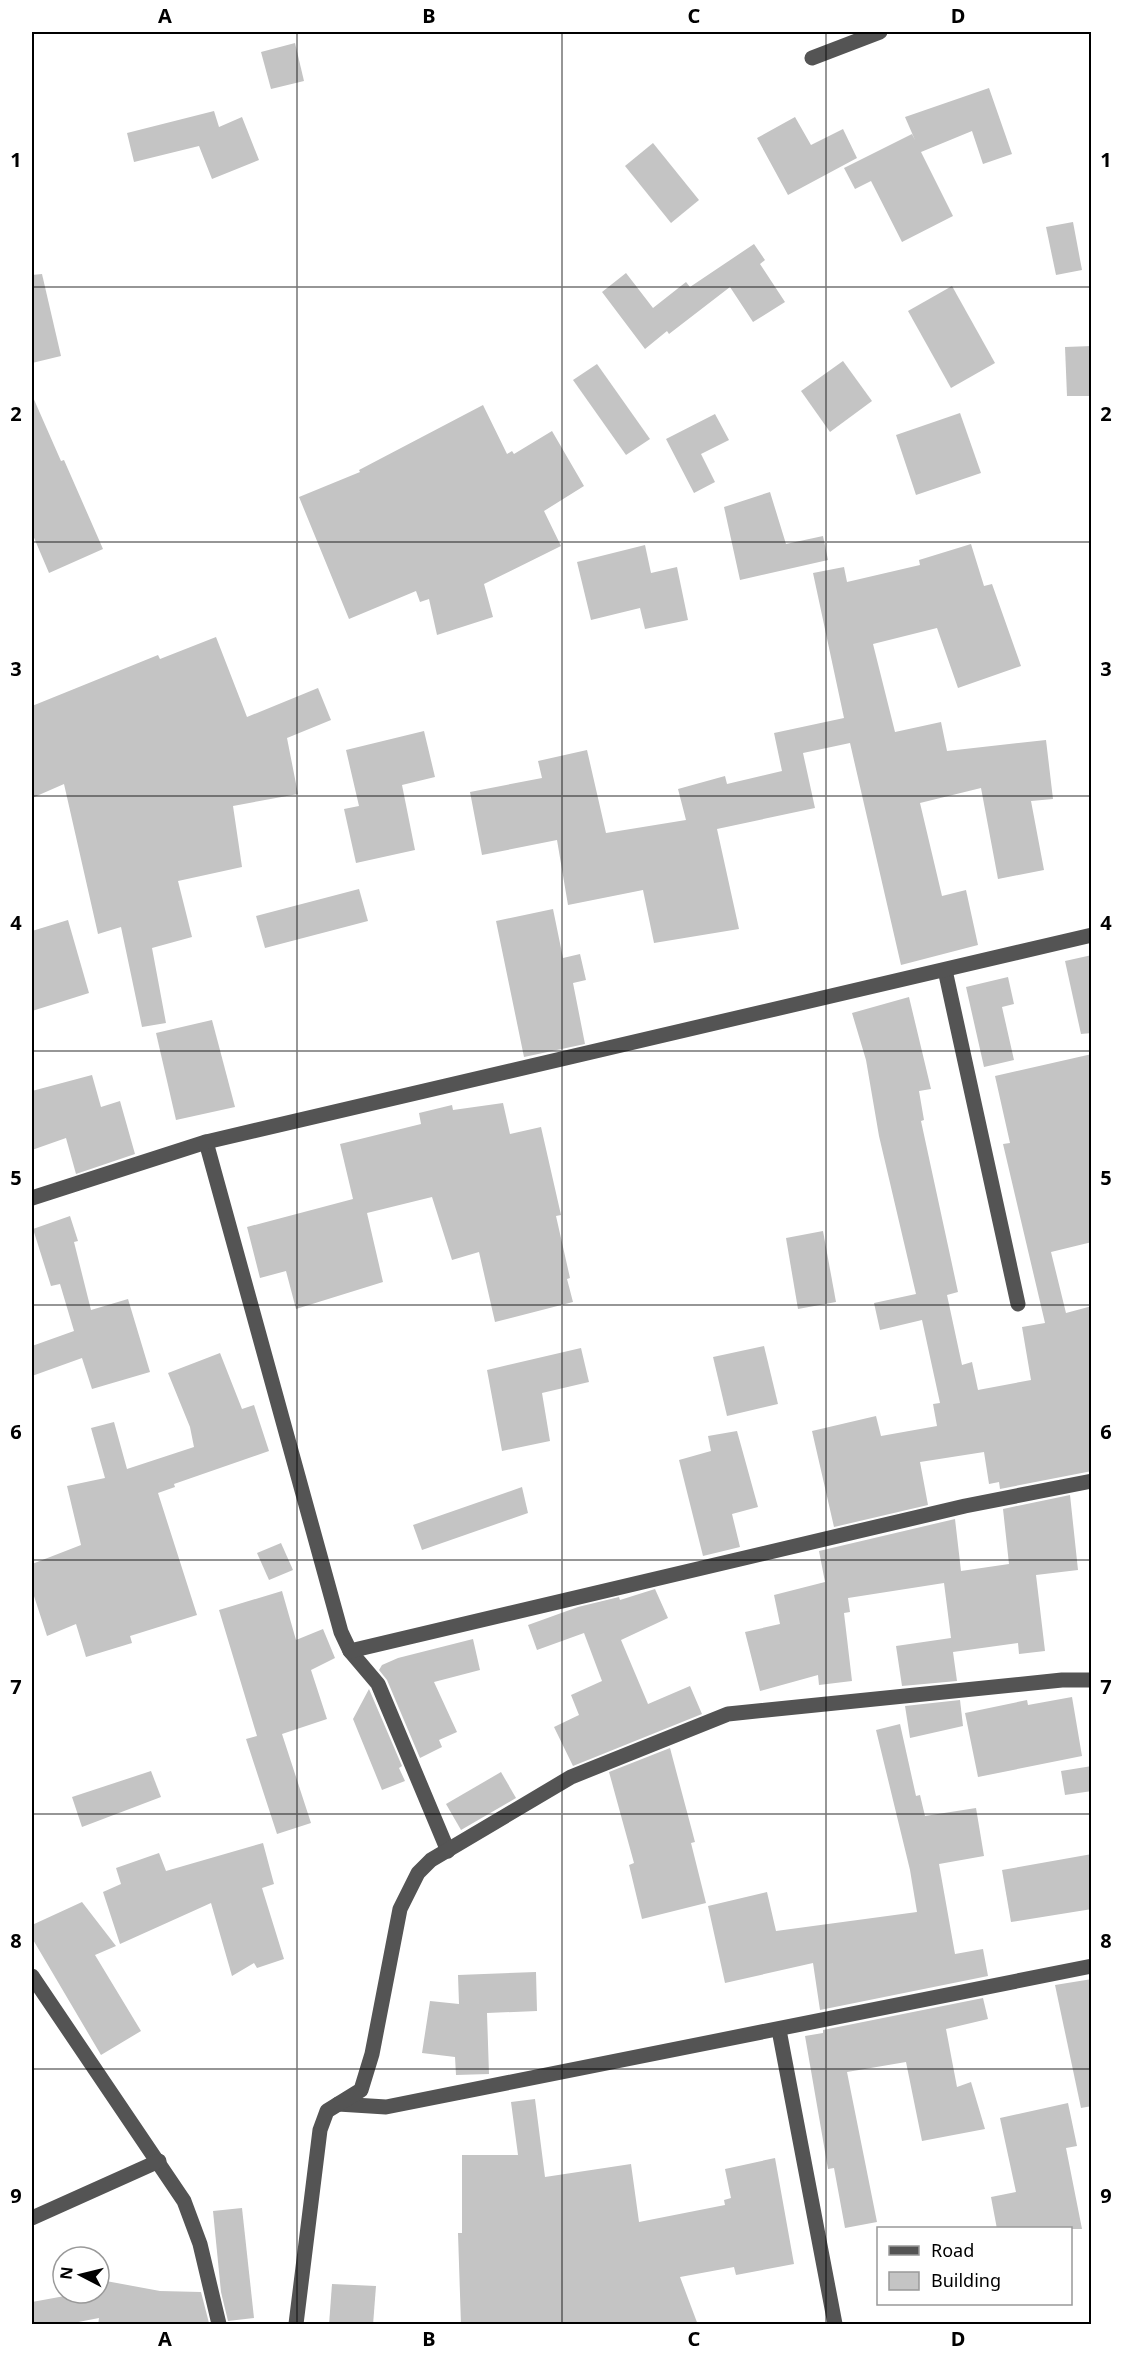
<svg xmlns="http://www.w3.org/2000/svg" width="1123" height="2356" viewBox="0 0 1123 2356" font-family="'Noto Sans',sans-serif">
<rect width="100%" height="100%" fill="#fff"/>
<!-- building -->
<g fill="#c4c4c4">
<path d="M295 43 304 81 271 89 261 52Z"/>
<path d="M989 88 1012 154 983 164 972 131 921 152 953 216 902 242 871 181 855 189 844 168 912 134 915 140 905 117Z"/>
<path d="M214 111 219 127 242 117 259 160 212 179 199 146 134 162 127 133Z"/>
<path d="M795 117 811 145 843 129 857 158 788 195 757 138Z"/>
<path d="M653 143 699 200 671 223 625 166Z"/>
<path d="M1073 222 1082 270 1056 275 1046 227Z"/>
<path d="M754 244 765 260 760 264 785 302 753 322 730 287 669 334 667 331 645 349 602 292 626 273 653 308 686 282 690 287Z"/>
<path d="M42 274 61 356 32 363V275Z"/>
<path d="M952 286 995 363 951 388 908 311Z"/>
<path d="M1092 346V396H1067L1065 347Z"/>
<path d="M843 361 872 401 830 432 801 391Z"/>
<path d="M597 364 650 439 626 455 573 380Z"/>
<path d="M32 395 61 461 64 460 103 549 49 573 32 533Z"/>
<path d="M483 405 507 454 512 451 514 454 552 431 584 486 544 511 561 546 484 584 493 617 437 635 429 599 420 602 416 591 349 619 299 497 360 472 359 470Z"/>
<path d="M960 413 981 473 916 495 896 435Z"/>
<path d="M715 414 729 440 701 454 715 482 694 493 666 439Z"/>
<path d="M770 492 786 544 823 536 828 560 740 580 724 507Z"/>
<path d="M971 544 984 586 992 584 1021 666 958 688 937 628 873 644 895 732 941 722 947 751 1046 740 1053 799 1031 801 1044 870 998 879 981 788 920 803 942 896 966 890 978 945 901 965 850 743 803 753 815 808 717 829 739 929 654 943 643 890 568 905 557 840 482 855 470 792 542 778 538 761 587 750 606 833 686 820 678 789 725 776 727 784 782 771 774 733 844 718 813 573 844 567 847 582 920 565 919 560Z"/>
<path d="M645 545 651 573 677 567 688 620 645 629 640 608 591 620 577 562Z"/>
<path d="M216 637 247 717 318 688 331 720 287 738 298 794 233 806 242 867 178 881 192 937 152 948 166 1023 142 1027 121 927 98 934 64 784 32 798V706L158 655 160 659Z"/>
<path d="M424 731 435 777 402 785 415 850 356 863 344 809 359 806 346 750Z"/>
<path d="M359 889 368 921 265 948 256 916Z"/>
<path d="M553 909 563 958 580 954 586 980 573 983 585 1044 524 1057 496 921Z"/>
<path d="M68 920 89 993 32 1011V931Z"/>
<path d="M1092 955V1033L1081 1034 1065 961Z"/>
<path d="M1008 977 1014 1004 1002 1007 1014 1060 984 1067 966 987Z"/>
<path d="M909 997 931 1089 919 1091 924 1120 921 1121 958 1292 947 1295 962 1365 972 1362 978 1390 1031 1380 1022 1327 1045 1323 1003 1144 1010 1143 995 1076 1092 1054V1242L1051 1252 1066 1313 1092 1306V1471L1000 1489 999 1482 989 1484 984 1452 920 1462 928 1505 834 1527 812 1431 876 1416 881 1436 937 1426 933 1404 940 1403 922 1320 880 1330 874 1303 916 1294 879 1136 866 1060 852 1013Z"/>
<path d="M212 1020 235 1107 176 1120 156 1033Z"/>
<path d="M92 1075 101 1107 120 1101 135 1154 76 1174 66 1138 32 1150V1091Z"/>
<path d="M503 1103 510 1134 541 1127 561 1215 556 1216 570 1278 567 1279 573 1302 495 1322 479 1252 452 1260 432 1197 367 1213 383 1282 296 1309 286 1271 260 1278 247 1227 353 1199 340 1144 421 1124 419 1113 452 1105 453 1110Z"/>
<path d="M70 1216 78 1241 74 1242 91 1310 128 1299 150 1372 92 1389 82 1358 32 1376V1346L74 1331 60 1284 51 1286 33 1229Z"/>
<path d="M823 1231 836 1302 798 1309 786 1238Z"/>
<path d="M764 1346 778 1404 727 1416 713 1357Z"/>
<path d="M581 1348 589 1382 542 1393 550 1441 502 1451 487 1370Z"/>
<path d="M220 1353 242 1409 254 1405 269 1451 174 1484 175 1487 158 1493 197 1615 130 1636 132 1643 86 1657 76 1624 47 1636 32 1590V1564L81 1545 67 1486 105 1478 91 1428 114 1422 127 1469 194 1447 190 1427 168 1373Z"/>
<path d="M737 1431 758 1507 732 1514 740 1547 703 1556 679 1460 711 1451 708 1436Z"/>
<path d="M522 1487 528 1513 422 1550 413 1525Z"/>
<path d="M1070 1495 1078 1570 1036 1575 1045 1651 1019 1654 1018 1643 953 1652 957 1681 902 1686 896 1646 951 1638 944 1583 848 1598 850 1612 844 1613 852 1681 819 1685 818 1675 760 1691 745 1632 780 1624 774 1595 825 1582 819 1551 955 1519 961 1571 1009 1564 1003 1509Z"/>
<path d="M281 1543 293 1570 269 1580 257 1553Z"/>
<path d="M655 1589 668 1618 621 1640 648 1704 690 1686 702 1714 573 1766 554 1727 579 1715 571 1695 602 1681 584 1633 537 1650 528 1625 578 1607 619 1597 620 1600Z"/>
<path d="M282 1591 296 1640 323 1629 335 1658 311 1670 327 1719 282 1734 311 1823 277 1834 246 1739 257 1736 219 1610Z"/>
<path d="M473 1639 480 1670 434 1682 457 1732 439 1740 442 1747 420 1758 387 1680 379 1670 382 1665 398 1658Z"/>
<path d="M369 1689 402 1766 399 1768 405 1781 382 1790 353 1719Z"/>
<path d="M1072 1697 1082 1756 978 1777 965 1713 1027 1700 1028 1705Z"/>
<path d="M960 1700 963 1726 910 1738 905 1706Z"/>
<path d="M900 1724 916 1796 920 1795 925 1816 976 1808 984 1856 939 1864 955 1954 983 1949 988 1976 820 2010 813 1963 725 1983 708 1906 767 1892 776 1931 917 1912 910 1870 876 1730Z"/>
<path d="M670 1748 695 1842 691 1843 706 1903 642 1919 629 1865 634 1863 609 1772Z"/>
<path d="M1092 1766V1791L1065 1795 1061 1771Z"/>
<path d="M151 1771 161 1797 82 1827 72 1797Z"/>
<path d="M501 1772 516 1798 461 1830 446 1804Z"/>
<path d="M263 1843 274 1884 262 1888 284 1959 257 1968 254 1963 232 1976 211 1903 120 1944 103 1892 121 1884 116 1868 159 1853 166 1871Z"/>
<path d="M1092 1854V1909L1011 1922 1002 1870Z"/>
<path d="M82 1902 116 1946 95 1955 141 2031 101 2055 32 1938V1925Z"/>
<path d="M536 1972 537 2011 487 2013 489 2074 456 2075 455 2057 422 2053 430 2001 459 2004 458 1975Z"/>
<path d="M1092 1979V2106L1081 2108 1055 1985Z"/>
<path d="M983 1998 988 2019 946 2029 957 2087 971 2082 985 2129 922 2141 906 2062 847 2072 877 2222 845 2228 834 2168 828 2169 805 2036 823 2033V2030Z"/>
<path d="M535 2099 545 2177 631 2164 639 2222 725 2205 724 2200 731 2198 725 2169 775 2158 794 2264 736 2275 734 2267 680 2277 698 2325H461L458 2233H462V2155H518L511 2102Z"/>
<path d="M1068 2103 1077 2146 1066 2148 1082 2229H997L991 2197 1016 2192 1000 2118Z"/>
<path d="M242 2208 254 2318 228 2321 221 2292 213 2211Z"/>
<path d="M106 2281 160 2291 201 2292 209 2323 98 2325 99 2318 63 2325H32V2302L81 2293H103Z"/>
<path d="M332 2284 376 2286 373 2325H329Z"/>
</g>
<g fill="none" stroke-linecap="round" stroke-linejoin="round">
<!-- minor -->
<g stroke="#545454" stroke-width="15">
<path d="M812 58 880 32"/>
<path d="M945 970 1018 1304"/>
<path d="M206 1142 341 1632 350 1651 378 1684 448 1851"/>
<path d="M32 1198 206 1142 1092 935"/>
<path d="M350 1651 965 1506 1092 1481"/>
<path d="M32 1976 184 2201 200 2244 219 2324"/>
<path d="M779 2030 835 2324"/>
<path d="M338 2104 386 2107 1092 1966"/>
<path d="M32 2218 159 2161"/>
<path d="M296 2324 320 2130 327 2111 361 2090 372 2054 400 1909 418 1873 431 1860 571 1777 728 1714 1062 1680H1092"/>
</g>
</g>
<!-- grid -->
<path fill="none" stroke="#000" stroke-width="1.5" stroke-opacity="0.55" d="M297 32V2324M562 32V2324M826 32V2324M32 287H1092M32 542H1092M32 796H1092M32 1051H1092M32 1305H1092M32 1560H1092M32 1814H1092M32 2069H1092"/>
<!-- border -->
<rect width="1123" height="2356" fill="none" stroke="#ffffff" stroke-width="66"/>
<!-- legend -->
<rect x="877" y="2227" width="195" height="78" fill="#ffffff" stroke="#999999" stroke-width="1.5"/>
<rect x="889" y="2246" width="30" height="9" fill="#545454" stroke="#999999" stroke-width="1.5"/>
<text x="931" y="2257" font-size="18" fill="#000000">Road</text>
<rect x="889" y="2272" width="30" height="18" fill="#c4c4c4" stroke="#999999" stroke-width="1.5"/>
<text x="931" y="2287" font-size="18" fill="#000000">Building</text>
<!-- north arrow -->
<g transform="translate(81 2275) rotate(277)"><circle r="28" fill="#ffffff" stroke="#999999" stroke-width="1.5"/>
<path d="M0-4.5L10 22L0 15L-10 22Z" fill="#000000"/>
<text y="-9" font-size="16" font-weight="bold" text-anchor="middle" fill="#000000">N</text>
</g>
<rect x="33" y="33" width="1057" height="2290" fill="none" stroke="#000" stroke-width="2"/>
<g font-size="20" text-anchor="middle" font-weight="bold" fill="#000">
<text x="165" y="23">A</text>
<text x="429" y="23">B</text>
<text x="694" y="23">C</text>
<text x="958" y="23">D</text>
<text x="16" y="167">1</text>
<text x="1106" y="167">1</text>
<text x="16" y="421">2</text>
<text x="1106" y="421">2</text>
<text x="16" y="676">3</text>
<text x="1106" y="676">3</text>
<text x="16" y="930">4</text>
<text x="1106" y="930">4</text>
<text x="16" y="1185">5</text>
<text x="1106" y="1185">5</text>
<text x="16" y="1439">6</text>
<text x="1106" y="1439">6</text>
<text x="16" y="1694">7</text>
<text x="1106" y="1694">7</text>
<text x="16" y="1948">8</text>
<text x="1106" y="1948">8</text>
<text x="16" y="2203">9</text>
<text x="1106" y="2203">9</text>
<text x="165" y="2346">A</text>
<text x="429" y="2346">B</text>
<text x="694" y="2346">C</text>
<text x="958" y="2346">D</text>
</g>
</svg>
